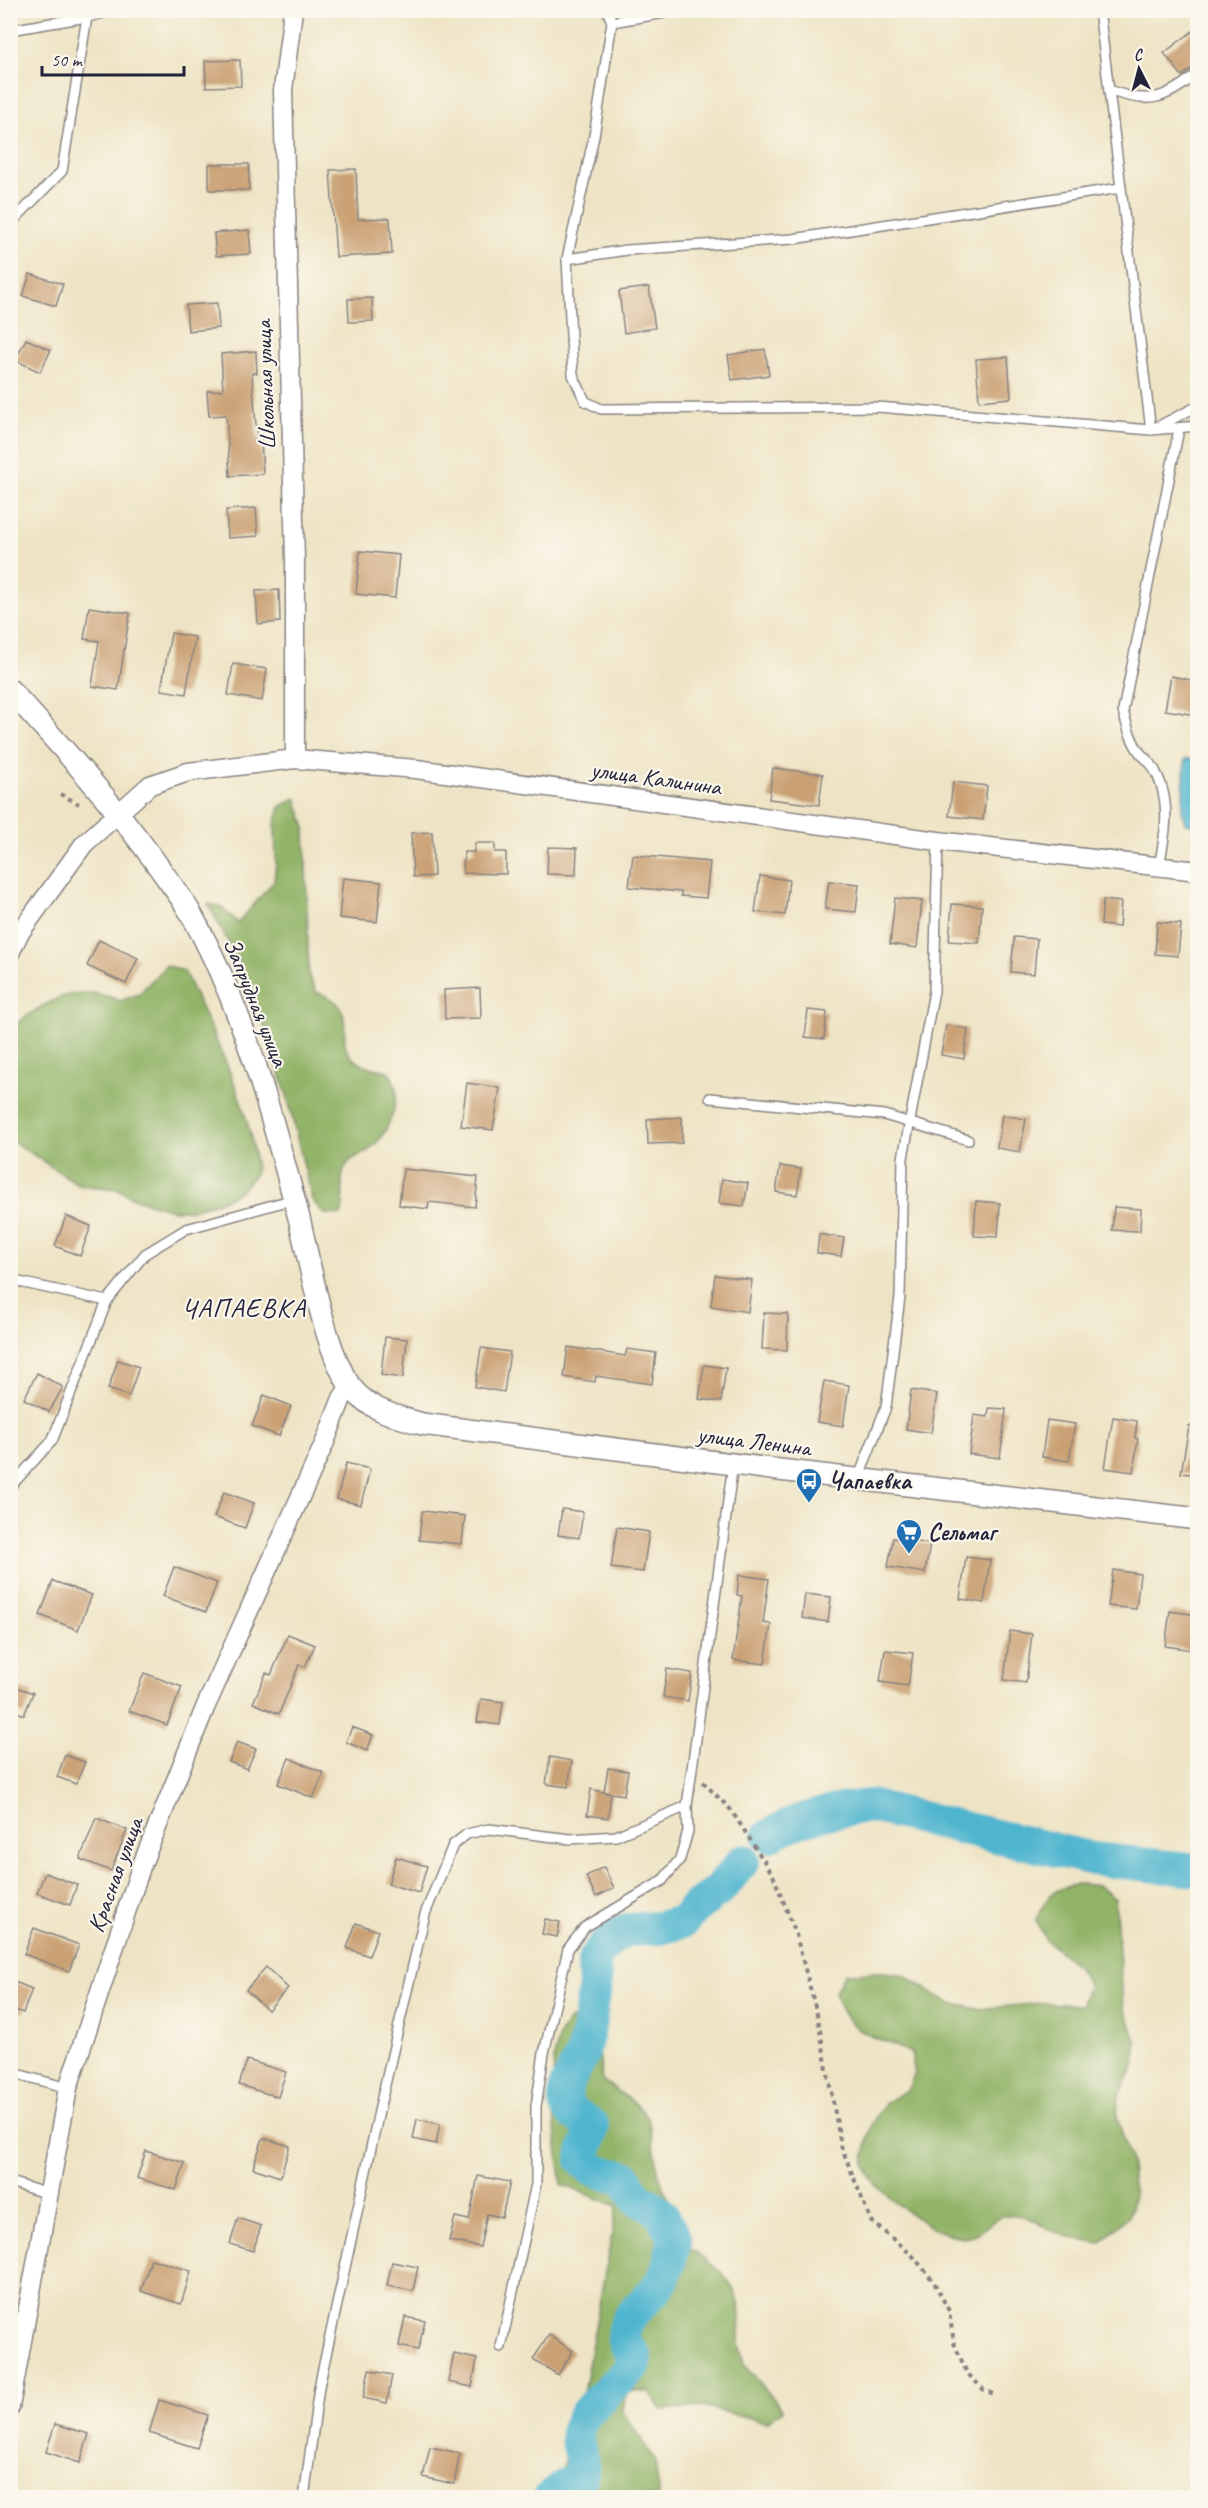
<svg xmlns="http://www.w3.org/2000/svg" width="1208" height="2508" viewBox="0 0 1208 2508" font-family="Caveat,sans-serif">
<rect width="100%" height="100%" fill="#fbf7ec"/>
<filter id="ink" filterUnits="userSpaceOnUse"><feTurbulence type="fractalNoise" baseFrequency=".0167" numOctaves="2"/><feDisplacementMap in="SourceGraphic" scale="12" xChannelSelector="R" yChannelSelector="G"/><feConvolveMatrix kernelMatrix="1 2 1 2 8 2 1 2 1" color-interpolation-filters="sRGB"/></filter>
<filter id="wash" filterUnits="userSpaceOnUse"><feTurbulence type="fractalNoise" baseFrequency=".008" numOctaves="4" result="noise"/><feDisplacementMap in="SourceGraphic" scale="24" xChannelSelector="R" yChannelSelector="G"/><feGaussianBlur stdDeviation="1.35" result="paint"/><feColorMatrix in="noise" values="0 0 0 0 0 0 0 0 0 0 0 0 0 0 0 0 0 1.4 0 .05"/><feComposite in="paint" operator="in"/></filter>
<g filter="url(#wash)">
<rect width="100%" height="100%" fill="#eee4c5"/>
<!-- forest -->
<g fill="#92b468" stroke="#5a6b52" stroke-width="1.5">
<path d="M296 798 305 825 309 976 316 992C368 1008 327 1044 357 1061 366 1067 377 1069 388 1071 391 1076 395 1082 396 1088 398 1109 385 1138 369 1150 364 1155 354 1156 349 1162 335 1177 348 1197 341 1215L324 1214 312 1200 287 1095 260 1014 237 959 208 904 220 906 238 923 274 881 276 862 275 824 280 807Z"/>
<path d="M166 965 184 971C211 1032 252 1104 256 1172L243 1189 226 1199 193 1210H173L135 1199 118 1189 79 1185 11 1140 12 1027C46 1001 77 981 120 1001L139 994Z"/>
<path d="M1080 1884 1099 1886 1115 1899 1123 2004 1136 2041V2061L1118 2099 1117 2118 1130 2157 1134 2196 1129 2216 1100 2243C1087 2240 1071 2238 1059 2234 1046 2229 1036 2219 1022 2216 993 2209 991 2231 969 2237 945 2244 879 2195 868 2173 862 2162 865 2149 868 2137 876 2111 881 2102 907 2091L915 2073 911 2053C874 2034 846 2037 835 1991L845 1973 885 1972 904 1975 939 1997 957 2005 978 2009 1042 2003 1081 2005 1089 1986 1078 1967 1046 1940 1036 1920C1047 1894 1053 1888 1080 1884Z"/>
<path d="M571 2019 590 2023 598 2040 602 2080 636 2104 648 2118 659 2176 674 2212 677 2231 691 2248 722 2273 733 2287 740 2306 739 2345 744 2364 783 2410 767 2422 703 2407 661 2410 649 2392 628 2391 622 2411 655 2460 659 2497H539L560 2474 581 2404 617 2206 562 2185C557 2153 546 2063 560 2034 563 2029 567 2024 571 2019Z"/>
</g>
<!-- water -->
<path fill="#50b5cf" stroke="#396c85" stroke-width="1.5" d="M1185 759H1197V825L1186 823 1182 812Z"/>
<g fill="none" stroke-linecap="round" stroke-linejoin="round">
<!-- river -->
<g stroke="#50b5cf" stroke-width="34">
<path d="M769 1836C797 1818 838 1809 871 1806L1093 1859 1198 1870"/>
<path d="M549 2498 570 2482 581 2478C586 2461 575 2447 577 2431 580 2411 620 2381 634 2366L636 2358C633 2353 627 2348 625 2343 615 2318 654 2299 664 2277 669 2266 671 2252 675 2240L662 2215 650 2204 637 2199 625 2177C607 2173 596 2175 583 2160 583 2146 593 2138 592 2125L573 2114 565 2103 566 2086 582 2055 588 2032 595 1986 594 1961 599 1952 614 1936 626 1930 659 1928 682 1922 697 1906 718 1891 743 1861"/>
</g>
</g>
<g id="blocks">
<!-- building -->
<g fill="#caa175">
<path d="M1197 28V64L1182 76 1164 53Z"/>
<path d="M240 60 241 86 206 87 205 61Z"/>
<rect x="209" y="164" width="40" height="26"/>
<path d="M356 169 358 219 390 218 392 254 336 257 330 170Z"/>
<path d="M249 230 251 254 216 256 214 233Z"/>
<path d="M30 274 63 284 56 306 23 296Z"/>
<path d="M649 287 655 328 624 333 619 291Z"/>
<path d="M372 298 373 321 349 322 348 299Z"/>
<path d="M217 303 219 328 188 331 186 305Z"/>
<path d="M26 339 51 350 40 372 15 360Z"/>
<path d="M765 349 769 375 732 380 728 355Z"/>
<path d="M256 351 257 373H252L257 439H261L263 474 230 476 226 415 209 416 207 391 223 390 221 354Z"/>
<path d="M1008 357 1011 398 979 401 976 359Z"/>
<path d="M256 508 258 536 228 538 226 510Z"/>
<path d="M360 551 399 555 395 598 356 594Z"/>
<path d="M279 590 280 622 258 624 256 591Z"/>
<path d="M89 607 130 613 118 690 92 686 99 641 84 639Z"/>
<path d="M171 633 195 637 186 694 161 690Z"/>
<path d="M233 664 267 669 262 701 228 695Z"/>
<path d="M1171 676 1197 681 1196 715 1165 710Z"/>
<path d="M773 768 823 774 819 805 769 799Z"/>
<path d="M953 782 987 786 983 820 949 816Z"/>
<path d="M432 832 434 876 413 877 411 833Z"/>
<path d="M475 843H495V852H506V874L463 873 464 852H474Z"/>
<path d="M548 847 577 848 576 875 547 874Z"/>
<path d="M633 855 710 862 706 898 681 896V892L629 887Z"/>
<path d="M760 876 789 880 785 915 755 912Z"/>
<path d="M343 878 381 882 377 922 339 918Z"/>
<path d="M829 881 859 884 856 912 825 909Z"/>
<path d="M895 898 922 901 917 948 890 944Z"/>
<path d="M1103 900 1121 902 1119 927 1101 925Z"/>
<path d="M952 904 982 906 979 943 949 941Z"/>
<path d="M1157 922 1181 924 1178 956 1155 954Z"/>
<path d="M1014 937 1037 939 1034 974 1011 972Z"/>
<path d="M99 940 138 958 126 984 87 966Z"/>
<path d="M480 988 481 1018 445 1019 444 990Z"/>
<path d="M808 1010 827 1012 824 1039 805 1037Z"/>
<path d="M946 1025 968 1029 964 1059 941 1055Z"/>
<path d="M467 1083 500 1088 493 1130 461 1126Z"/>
<path d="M1002 1115 1026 1119 1020 1152 997 1148Z"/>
<path d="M682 1117V1143L648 1144 647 1119Z"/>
<path d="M780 1166 801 1169 797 1195 776 1192Z"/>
<path d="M403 1169 478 1177 475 1207 429 1202 428 1209 399 1205Z"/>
<path d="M722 1179 748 1183 744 1206 719 1203Z"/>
<path d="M976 1201 1000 1203 998 1237 974 1236Z"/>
<path d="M1114 1207 1141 1209 1140 1231 1112 1230Z"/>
<path d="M66 1216 91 1226 80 1256 55 1246Z"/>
<path d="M819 1234 844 1238 841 1256 817 1253Z"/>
<path d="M715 1275 752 1280 748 1312 711 1306Z"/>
<path d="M764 1313 788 1314 787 1350 762 1349Z"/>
<path d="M385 1337 407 1339 403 1378 381 1375Z"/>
<path d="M568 1347 625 1356 627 1349 656 1353 652 1384 596 1376 595 1382 564 1377Z"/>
<path d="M481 1348 510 1352 504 1392 475 1387Z"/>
<path d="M118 1360 139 1367 129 1396 108 1389Z"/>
<path d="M704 1365 726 1368 721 1402 699 1399Z"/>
<path d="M37 1373 63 1387 49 1412 24 1399Z"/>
<path d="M824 1381 849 1385 843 1426 817 1422Z"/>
<path d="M911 1390 937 1394 931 1433 906 1429Z"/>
<path d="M264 1395 291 1406 279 1436 252 1426Z"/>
<path d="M989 1408 1006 1409 1000 1458 969 1454 974 1415 988 1417Z"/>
<path d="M1113 1417 1137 1421 1135 1438 1138 1439 1133 1472 1105 1468Z"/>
<path d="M1047 1420 1075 1424 1069 1461 1042 1457Z"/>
<path d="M1189 1426H1197V1475L1181 1473Z"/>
<path d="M346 1463 370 1469 361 1505 337 1499Z"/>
<path d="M224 1492 254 1503 245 1528 214 1517Z"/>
<path d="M562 1509 583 1512 579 1538 558 1535Z"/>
<path d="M422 1511 465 1516 462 1544 419 1540Z"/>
<path d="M617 1527 649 1532 643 1572 611 1568Z"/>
<path d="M893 1538 930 1544 925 1573 888 1567Z"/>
<path d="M966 1557 990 1560 984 1603 960 1599Z"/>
<path d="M174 1567 217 1583 206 1612 163 1596Z"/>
<path d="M1113 1570 1140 1574 1136 1609 1108 1606Z"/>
<path d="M739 1575 769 1579 763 1623 771 1624 765 1664 733 1660 742 1596 737 1595Z"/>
<path d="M53 1581 92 1595 78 1630 40 1615Z"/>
<path d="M805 1594 831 1597 828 1622 802 1618Z"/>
<path d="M1170 1611 1197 1615 1193 1650 1165 1646Z"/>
<path d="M1010 1631 1032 1634 1026 1683 1004 1680Z"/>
<path d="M288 1634 315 1645 305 1667 299 1665 279 1714 253 1703 266 1673 271 1675Z"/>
<path d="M885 1650 913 1653 908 1686 880 1682Z"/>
<path d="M667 1669 692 1673 688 1701 663 1697Z"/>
<path d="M144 1673 182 1687 167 1725 129 1711Z"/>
<path d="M10 1685 33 1693 24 1715 10 1709Z"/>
<path d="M481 1699 503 1702 500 1725 477 1722Z"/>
<path d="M352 1727 373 1735 367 1751 346 1742Z"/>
<path d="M237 1742 256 1749 247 1769 229 1762Z"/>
<path d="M65 1755 85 1762 76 1784 57 1777Z"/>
<path d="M550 1757 572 1761 568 1787 546 1784Z"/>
<path d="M289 1758 324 1773 313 1798 278 1784Z"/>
<path d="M608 1768 628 1771 624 1795 604 1792Z"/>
<path d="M591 1789 611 1794 608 1818 587 1815Z"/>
<path d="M96 1818 127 1830 111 1871 80 1859Z"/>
<path d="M396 1857 427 1866 419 1893 388 1884Z"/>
<path d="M604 1867 614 1888 596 1897 586 1876Z"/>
<path d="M45 1873 77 1885 70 1905 37 1893Z"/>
<path d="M545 1919 560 1922 557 1937 542 1934Z"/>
<path d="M356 1923 378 1931 369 1956 347 1948Z"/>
<path d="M34 1928 79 1945 69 1971 24 1954Z"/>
<path d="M266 1967 288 1988 268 2010 246 1990Z"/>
<path d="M10 1980 32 1989 23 2013 10 2008Z"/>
<path d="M247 2060 286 2072 278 2097 239 2085Z"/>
<path d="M417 2119 440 2124 436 2144 413 2139Z"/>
<path d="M263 2138 290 2146 280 2177 253 2168Z"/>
<path d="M146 2151 185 2163 176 2190 137 2178Z"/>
<path d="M478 2176 510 2182 502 2217 487 2214 480 2247 449 2241 455 2217 469 2220Z"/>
<path d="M238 2218 261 2226 253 2251 230 2244Z"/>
<path d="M151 2259 191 2271 181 2304 141 2291Z"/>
<path d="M392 2262 418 2267 413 2291 387 2286Z"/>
<path d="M405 2317 425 2321 418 2350 399 2346Z"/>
<path d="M549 2335 573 2351 558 2375 533 2359Z"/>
<path d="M454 2354 477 2359 472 2387 448 2382Z"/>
<path d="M369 2370 392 2375 387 2403 363 2398Z"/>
<path d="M159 2400 208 2415 197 2448 149 2433Z"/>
<path d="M55 2424 89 2434 80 2463 46 2452Z"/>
<path d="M430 2447 460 2453 454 2484 423 2477Z"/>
</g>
</g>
</g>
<g filter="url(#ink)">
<use href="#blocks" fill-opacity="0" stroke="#888380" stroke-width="1.5"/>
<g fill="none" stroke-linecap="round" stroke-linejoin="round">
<!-- service casing -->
<g stroke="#888380" stroke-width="12">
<g id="service">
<path d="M607 10 612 22 594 136 567 259 573 375 585 401 601 409 878 407 1151 430 1198 426"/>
<path d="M1099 10 1151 430 1198 406"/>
<path d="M612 22 682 10"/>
<path d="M10 30 87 17"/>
<path d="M1109 90C1148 105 1165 100 1198 73"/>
<path d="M10 224 62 171 87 17 117 10"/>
<path d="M567 259 627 250 793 239 1120 188"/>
<path d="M1159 866C1166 832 1172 799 1153 767 1150 762 1145 758 1141 754 1131 741 1127 726 1123 711L1179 429"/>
<path d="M710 1098 884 1115 968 1140"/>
<path d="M10 1280 107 1301 145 1254 186 1229 294 1199"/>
<path d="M858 1479 886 1407 900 1297 903 1158 934 991 938 841"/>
<path d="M10 1487 52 1441 107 1301"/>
<path d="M10 2072 68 2088"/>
<path d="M10 2182 48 2194"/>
<path d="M10 2319 25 2323"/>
<path d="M501 2347 536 2184V2106L544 2053 568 1949 585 1927 662 1881 680 1859 688 1831 687 1806 733 1464"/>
<path d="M304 2498 319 2387 381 2102 425 1914 453 1845 467 1834 489 1829 570 1839 616 1836 687 1806"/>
</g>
</g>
<!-- minor casing -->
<g stroke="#888380" stroke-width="21">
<g id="minor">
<path d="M293 10 283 90 295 560V759"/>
<path d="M10 953 19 934 84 844 150 785 188 772 295 759 416 769 938 841 1198 871"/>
<path d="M10 2407 68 2088 141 1867 205 1708 325 1442 342 1398 350 1386"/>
</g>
</g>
<!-- tertiary casing -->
<g stroke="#888380" stroke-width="24">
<path id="tertiary" d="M10 690C61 746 112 802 156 863 167 879 180 895 190 912 244 1008 271 1113 299 1218 310 1263 325 1352 351 1387 368 1410 396 1416 422 1424L779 1470 1198 1519"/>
</g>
<!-- path -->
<g stroke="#888380" stroke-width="4" stroke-dasharray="4.5 4.5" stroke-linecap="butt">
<path d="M60 794 79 804"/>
<path d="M703 1782 731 1810 773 1875 795 1931 817 2014 841 2146 871 2221 912 2255 934 2282 949 2311 954 2343 967 2373 984 2390 994 2394"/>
</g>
<!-- service -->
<use href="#service" stroke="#fff" stroke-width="9"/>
<!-- minor -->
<use href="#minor" stroke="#fff" stroke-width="18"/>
<!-- tertiary -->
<use href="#tertiary" stroke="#fff" stroke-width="21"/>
</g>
</g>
<!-- icons -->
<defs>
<g id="bus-pin" transform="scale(1.35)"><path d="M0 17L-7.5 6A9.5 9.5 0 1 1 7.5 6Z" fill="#1f6fb2" stroke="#fbf7ec"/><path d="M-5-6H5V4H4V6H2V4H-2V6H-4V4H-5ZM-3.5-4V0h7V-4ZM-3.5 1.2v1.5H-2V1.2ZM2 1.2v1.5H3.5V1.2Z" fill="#fff"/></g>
<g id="supermarket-pin" transform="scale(1.35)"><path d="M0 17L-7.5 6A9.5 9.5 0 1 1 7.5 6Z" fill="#1f6fb2" stroke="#fbf7ec"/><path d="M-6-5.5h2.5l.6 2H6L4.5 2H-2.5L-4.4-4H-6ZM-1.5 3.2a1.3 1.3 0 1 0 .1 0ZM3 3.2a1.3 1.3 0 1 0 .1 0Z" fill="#fff"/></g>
</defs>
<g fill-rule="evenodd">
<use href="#bus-pin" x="809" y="1481"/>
<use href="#supermarket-pin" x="909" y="1532"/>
</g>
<g text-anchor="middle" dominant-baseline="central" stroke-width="4.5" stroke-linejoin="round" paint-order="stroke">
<!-- street labels -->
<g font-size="24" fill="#22223b" stroke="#fbf7ec">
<text transform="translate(265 385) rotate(-92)">Школьная улица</text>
<text transform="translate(656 778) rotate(8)">улица Калинина</text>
<text transform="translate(256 1002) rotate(68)">Запрудная улица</text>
<text transform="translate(754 1441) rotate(7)">улица Ленина</text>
<text transform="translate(115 1875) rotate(-70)">Красная улица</text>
</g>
<!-- poi labels -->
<g font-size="24" font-weight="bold" fill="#22223b" stroke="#fbf7ec" text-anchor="start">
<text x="828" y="1481">Чапаевка</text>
<text x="928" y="1532">Сельмаг</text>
</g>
<!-- quarter labels -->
<g font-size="27" letter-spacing="1.5" fill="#22223b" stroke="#fbf7ec">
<text x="244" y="1308">ЧАПАЕВКА</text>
</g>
</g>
<!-- margin -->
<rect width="1208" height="2508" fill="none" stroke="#fbf7ec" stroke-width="36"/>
<!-- north arrow -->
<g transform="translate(1139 69) rotate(354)" stroke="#fbf7ec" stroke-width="4.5" paint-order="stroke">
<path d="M0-4.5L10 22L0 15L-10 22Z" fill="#22223b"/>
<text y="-9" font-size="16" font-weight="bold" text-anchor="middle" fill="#22223b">С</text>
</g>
<!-- scale -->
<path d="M42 66v9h142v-9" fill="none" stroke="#22223b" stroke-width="3"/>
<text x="51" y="66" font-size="18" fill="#22223b" stroke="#fbf7ec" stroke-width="4.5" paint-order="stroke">50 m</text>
</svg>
